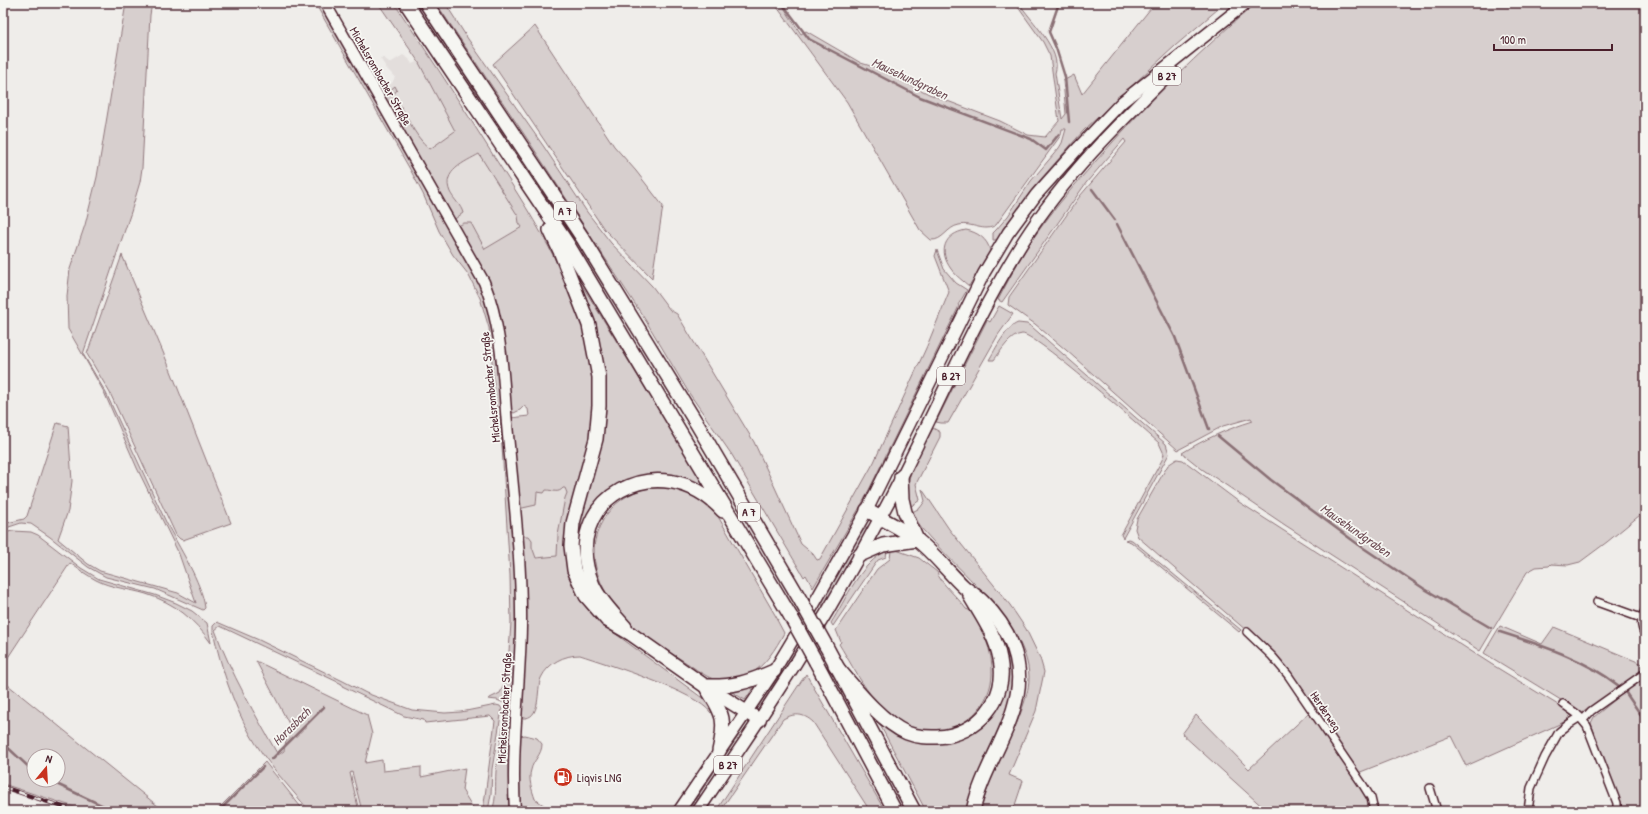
<svg xmlns="http://www.w3.org/2000/svg" width="1648" height="814" viewBox="0 0 1648 814" font-family="'Patrick Hand',sans-serif">
<rect width="100%" height="100%" fill="#efedea"/>
<filter id="ink" filterUnits="userSpaceOnUse"><feTurbulence type="fractalNoise" baseFrequency=".025" numOctaves="2"/><feDisplacementMap in="SourceGraphic" scale="8" xChannelSelector="R" yChannelSelector="G"/><feConvolveMatrix kernelMatrix="1 2 1 2 8 2 1 2 1" color-interpolation-filters="sRGB"/></filter>
<g filter="url(#ink)">
<!-- built -->
<g fill="#e3dedc">
<path d="M403 55 409 59 412 64 418 61 455 131 430 149 420 140 411 127 406 115 393 94 395 86 384 97 379 92 392 83 395 77 387 69 380 58H384L390 63Z"/>
<path d="M479 154 518 216 519 223 522 227 485 249 471 223H464L456 227 452 221 462 209 449 190V178L457 166Z"/>
<path d="M565 488 567 493 565 498 558 535 557 556 536 558 521 536 518 509 536 505 537 492Z"/>
</g>
<!-- green -->
<g fill="#d7cfce" stroke="#90777c" fill-rule="evenodd">
<path d="M126 3H152L150 15 142 168 140 182 131 212 83 354 106 393 166 522C178 546 202 582 205 608L203 610 155 589 106 577 88 567 50 537 31 524 21 523 3 529V524L24 519 27 516 57 423 68 426 72 481 68 511 58 539 88 564 100 571 178 593 196 603 179 554 137 468 104 392 68 329 67 296 70 269 85 225 97 177Z"/>
<path d="M315 3H320L476 275 488 304 494 335 502 408 496 407 489 328 480 298 468 274 453 255 439 231 423 194 411 171Z"/>
<path d="M378 3H394C428 53 461 104 493 155 537 224 584 295 593 378 595 395 595 421 591 437 575 508 535 569 605 626L709 703 713 710 711 713C697 692 607 664 580 655 564 655 548 663 541 678 536 690 542 720 522 718L521 536H529L532 540V547L536 558 557 556 558 535 565 498 567 493 565 488H563C558 494 553 490 546 490L544 493 537 492 536 505 518 509 511 418 529 416 528 409 524 406 520 410 514 413 510 411 500 325 456 227 464 223H471L485 249 522 227 519 223 518 216 479 154C465 162 441 171 450 192 454 200 461 205 463 213L452 221 384 97V95L395 86 397 90 393 95C407 112 412 135 430 149L455 131 418 61Z"/>
<path d="M436 3H445L468 39 544 147 587 212 611 243 652 286 670 310 677 314 754 442 801 544 813 554 817 560 820 559 874 462 927 346 949 292 935 256 937 250 944 269 956 283 967 290 958 305 959 306 864 500 813 588 806 575 804 577 732 455 689 393 646 321 530 143Z"/>
<path d="M774 3H781L801 34 806 31 861 63 877 68 929 94 1000 121 1028 135 1045 137 1059 121 1050 56 1043 42 1015 3H1019C1030 20 1063 51 1055 73L1062 119 1066 114 1063 81 1074 75 1082 94 1155 3H1225L1175 46 1084 130 1034 187 997 240H993V233L996 230 1008 216 1031 181 1059 148 1062 143 1066 129H1062L1061 135 996 225C984 233 972 222 959 225 947 227 943 241 931 240L920 230 847 102Z"/>
<path d="M1256 3H1645V511L1607 542 1580 562 1568 565 1551 564 1549 566 1536 567 1527 572 1480 651 1285 525 1202 469 1182 453C1205 439 1227 429 1253 421L1251 418 1223 426 1178 450 1066 350 1035 324 1008 305 1009 297 1080 196 1126 142 1124 139 1086 183 1002 302 998 300C1007 283 1016 265 1026 249 1046 218 1071 189 1096 161 1145 105 1199 52 1256 3Z"/>
<path d="M535 26 614 146 636 171 663 206 652 278 604 229 493 64Z"/>
<path d="M966 230C977 232 988 239 990 251L969 286C963 281 956 276 951 269 938 251 944 234 966 230Z"/>
<path d="M122 255 171 371 231 523 183 540 180 539 176 535 110 393 87 354Z"/>
<path d="M566 259 712 497 657 477 597 511 586 593 573 545 605 405 603 367Z"/>
<path d="M999 306 1013 314 998 335 948 423H941L936 422 987 320 990 322Z"/>
<path d="M1018 323 1027 324 1032 327 1166 444 1169 454 1123 538 1121 535 1162 460 1164 454 1159 443C1142 428 1035 333 1022 334 1010 335 1001 351 994 360H989C995 350 1006 327 1018 323Z"/>
<path d="M500 414 503 415C511 506 524 600 512 692L508 701 504 703 497 700 488 699 500 693 507 679 511 623 510 575Z"/>
<path d="M933 428 940 432V437L918 480 916 484 920 500 910 507C900 480 921 452 933 428Z"/>
<path d="M1177 459 1183 460 1239 502 1491 664 1563 708 1571 715 1564 722 1466 766 1451 736 1358 773 1316 714 1247 631 1138 537 1135 529 1137 519 1168 465Z"/>
<path d="M649 488H672L694 495 716 513 778 620H777L784 633C776 648 765 666 749 675 745 677 739 677 734 678 731 679 726 681 723 681 709 681 694 667 682 660 665 649 645 638 630 623 603 597 581 556 603 520 613 503 629 492 649 488Z"/>
<path d="M922 489 949 529 1010 605 1026 629 1040 658 1044 672 1036 711 1009 775 1023 781 1013 811H980C984 800 987 790 991 779 1003 749 1021 721 1028 689 1040 625 942 562 910 513L920 508 925 501Z"/>
<path d="M869 525H872L824 608 821 602C833 584 854 536 869 525Z"/>
<path d="M13 531 31 532 38 535 81 568 99 579 155 595 176 603 192 611 207 623 211 643C194 619 175 603 146 594 130 589 111 588 96 580 87 575 78 569 70 563L3 665V533Z"/>
<path d="M1128 539 1132 540 1241 630 1239 632 1131 542 1125 540Z"/>
<path d="M896 550 919 558 937 572C939 582 959 598 966 609L971 611C983 631 993 650 992 674 990 718 942 745 903 724 872 707 857 673 839 644L841 642 836 630 877 569 890 559 891 551Z"/>
<path d="M887 551 886 557 878 560 873 567 833 626 831 623C846 599 861 562 887 551Z"/>
<path d="M994 620 1013 661 1014 694 969 811H926L872 710 881 719 941 741 998 699Z"/>
<path d="M217 622 259 640 343 681 366 693 412 710 445 713 461 712 496 705 500 706 502 709 492 769 491 794 488 811H483L495 721 490 716 425 723 424 720 404 716 342 686V684L220 626 215 630C230 672 256 716 278 755L284 751 289 724 256 661 367 715 372 734 365 763 382 760 383 771 421 767V777L465 768 462 790 475 811H362L352 772 350 773 359 811H308L306 807C286 783 265 761 250 734 232 702 221 667 213 631V626Z"/>
<path d="M1500 626 1542 644 1554 627 1645 665V670L1589 710 1586 709 1580 714 1564 702 1484 653Z"/>
<path d="M793 649 796 655 768 701 760 706 757 705Z"/>
<path d="M806 674 885 811H870L813 722C803 713 794 713 783 719L720 811H716Z"/>
<path d="M1645 679V811H1623L1607 770 1591 723 1594 717 1628 689Z"/>
<path d="M3 681 164 811H87L3 784ZM34 756H58V780H34Z"/>
<path d="M752 685 754 687 745 700 732 692Z"/>
<path d="M508 711 511 716 508 760 509 811H492C497 798 495 785 496 771 498 751 503 732 505 712Z"/>
<path d="M1310 712 1365 792 1373 811H1267L1182 734 1196 715 1249 769Z"/>
<path d="M739 732H740L739 735 688 811H685Z"/>
<path d="M525 735 537 738 542 744C542 755 533 760 531 770 528 779 532 790 535 799L552 811H523L520 805 519 761 520 736Z"/>
<path d="M265 762 304 811H216Z"/>
</g>
<g fill="none" stroke-linecap="round" stroke-linejoin="round">
<!-- stream -->
<g stroke="#8a6f74" stroke-width="2.5">
<path d="M782 3 809 39 920 97 1031 139 1046 150 1059 134"/>
<path d="M1059 3 1049 32 1056 48 1065 77 1069 122"/>
<path d="M1092 189 1115 220"/>
<path d="M1117 224 1175 337 1209 429"/>
<path d="M1218 436 1271 480 1359 545 1423 588 1491 628"/>
<path d="M1500 632C1541 645 1585 659 1619 686"/>
<path d="M1626 693 1645 721"/>
<path d="M3 743 34 772"/>
<path d="M272 759 324 707"/>
<path d="M48 780 114 811"/>
<path d="M219 811 263 767"/>
</g>
<!-- minor casing -->
<g stroke="#4a1f2b" stroke-width="10">
<g id="minor">
<path d="M1597 602 1641 618"/>
<path d="M1645 611C1640 620 1641 626 1645 635"/>
<path d="M1247 632 1272 656 1288 675 1363 785 1371 798 1374 811"/>
<path d="M1563 704 1577 714 1587 726 1617 803V811"/>
<path d="M1583 720 1591 711 1645 673"/>
<path d="M1430 788 1437 811"/>
<path d="M1528 811 1531 788 1545 757 1559 732 1569 724 1580 717"/>
</g>
</g>
<!-- secondary casing -->
<g stroke="#4a1f2b" stroke-width="13">
<path id="secondary" d="M325 3 484 282C502 327 503 376 507 424 513 492 522 559 521 627 520 688 511 749 515 811"/>
</g>
<!-- primary casing -->
<g stroke="#4a1f2b" stroke-width="14">
<g id="primary">
<path d="M747 711 774 671 810 611 867 510 984 273 1008 233 1036 195 1079 147 1122 102 1246 3"/>
<path d="M759 720C811 642 858 562 901 478 941 399 976 316 1024 240 1064 177 1119 123 1172 71"/>
</g>
</g>
<!-- trunk casing -->
<g stroke="#4a1f2b" stroke-width="14">
<g id="trunk">
<path d="M679 811 747 711"/>
<path d="M698 811 759 720"/>
</g>
</g>
<!-- motorway casing -->
<g stroke="#4a1f2b" stroke-width="16">
<g id="motorway">
<path d="M406 3 567 243 791 617"/>
<path d="M426 3 584 240 697 424 801 601"/>
<path d="M550 230 560 251 589 325 599 377V406L596 439 573 523 571 546 574 570 586 596 607 620 631 634 705 686 759 720"/>
<path d="M901 477 902 499 905 512 917 540"/>
<path d="M867 510C883 520 901 528 916 539 934 553 948 572 964 587 970 592 977 596 983 602 1008 627 1024 659 1017 695 1009 736 982 770 973 811"/>
<path d="M860 555 883 545 917 540"/>
<path d="M625 627C614 614 600 601 593 585 556 500 660 442 723 511"/>
<path d="M826 646 914 811"/>
<path d="M816 662 895 811"/>
<path d="M835 665C854 687 881 722 907 733 917 737 926 737 937 737 978 735 1008 699 1000 659 996 636 981 615 970 596"/>
<path d="M706 686C733 687 749 682 774 671"/>
<path d="M707 689C724 715 726 721 719 751"/>
</g>
</g>
<!-- minor -->
<use href="#minor" stroke="#f6f6f2" stroke-width="7"/>
<!-- secondary -->
<use href="#secondary" stroke="#f6f6f2" stroke-width="10"/>
<!-- primary -->
<use href="#primary" stroke="#f6f6f2" stroke-width="11"/>
<!-- trunk -->
<use href="#trunk" stroke="#f6f6f2" stroke-width="11"/>
<!-- motorway -->
<use href="#motorway" stroke="#f6f6f2" stroke-width="13"/>
<!-- rail casing -->
<g stroke="#4a1f2b" stroke-width="4">
<path id="rail" d="M3 787 75 811"/>
</g>
<!-- rail -->
<use href="#rail" stroke="#f6f6f2" stroke-width="2.5" stroke-dasharray="8" stroke-linecap="butt"/>
<!-- motorway-bridge casing -->
<g stroke="#4a1f2b" stroke-width="16" stroke-linecap="butt">
<g id="motorway-bridge">
<path d="M801 601 826 646"/>
<path d="M791 617 816 662"/>
</g>
</g>
<!-- motorway-bridge -->
<use href="#motorway-bridge" stroke="#f6f6f2" stroke-width="13"/>
</g>
</g>
<!-- icons -->
<defs>
<g id="fuel-disc" transform="scale(1)"><circle r="9.5" fill="#c8321e" stroke="#f6f6f2"/><path d="M-5.5-6h7V0h2V4h1.3V-2.5L3-4.5l.8-.8L6-3V5H2.5V1h-1V6h-7ZM-4.2-4.7v3.2H.2V-4.7Z" fill="#fff"/></g>
</defs>
<g fill-rule="evenodd">
<use href="#fuel-disc" x="563" y="777"/>
</g>
<g text-anchor="middle" dominant-baseline="central" stroke-width="3.5" stroke-linejoin="round" paint-order="stroke">
<!-- shield labels -->
<g fill="#f6f6f2" stroke="#7e6067" stroke-width="1">
<rect x="1153" y="67" width="28" height="18" rx="3"/>
<rect x="554" y="202" width="22" height="18" rx="3"/>
<rect x="937" y="367" width="28" height="18" rx="3"/>
<rect x="738" y="503" width="22" height="18" rx="3"/>
<rect x="714" y="756" width="28" height="18" rx="3"/>
</g>
<g font-size="11" font-weight="bold" fill="#4a1f2b">
<text x="1167" y="76">B 27</text>
<text x="565" y="211">A 7</text>
<text x="951" y="376">B 27</text>
<text x="749" y="512">A 7</text>
<text x="728" y="765">B 27</text>
</g>
<!-- street labels -->
<g font-size="12" fill="#4a1f2b" stroke="#f6f6f2">
<text transform="translate(381 76) rotate(60)">Michelsrombacher Straße</text>
<text transform="translate(490 387) rotate(-96)">Michelsrombacher Straße</text>
<text transform="translate(504 708) rotate(-87)">Michelsrombacher Straße</text>
<text transform="translate(1326 711) rotate(56)">Herderweg</text>
</g>
<!-- poi labels -->
<g font-size="12" fill="#4a1f2b" stroke="#f6f6f2" text-anchor="start">
<text x="577" y="777">Liqvis LNG</text>
</g>
<!-- water labels -->
<g font-size="13" font-style="italic" fill="#6f4e56" stroke="#f6f6f2">
<text transform="translate(910 78) rotate(25)">Mausehundgraben</text>
<text transform="translate(1356 530) rotate(35)">Mausehundgraben</text>
<text transform="translate(291 726) rotate(-45)">Horasbach</text>
</g>
</g>
<!-- margin -->
<rect width="1648" height="814" fill="none" stroke="#f6f6f2" stroke-width="16"/>
<rect x="8" y="8" width="1632" height="798" fill="none" stroke="#4a1f2b" stroke-width="1.5" filter="url(#ink)"/>
<!-- north arrow -->
<g transform="translate(46 768) rotate(18)"><circle r="19" fill="#f6f6f2" stroke="#b1a0a2"/>
<path d="M0-3L7 15L0 10L-7 15Z" fill="#c8321e"/>
<text y="-6" font-size="11" font-weight="bold" text-anchor="middle" fill="#4a1f2b">N</text>
</g>
<!-- scale -->
<path d="M1494 44v6h118v-6" fill="none" stroke="#4a1f2b" stroke-width="2"/>
<text x="1500" y="44" font-size="12" fill="#4a1f2b" stroke="#f6f6f2" stroke-width="3" paint-order="stroke">100 m</text>
</svg>
